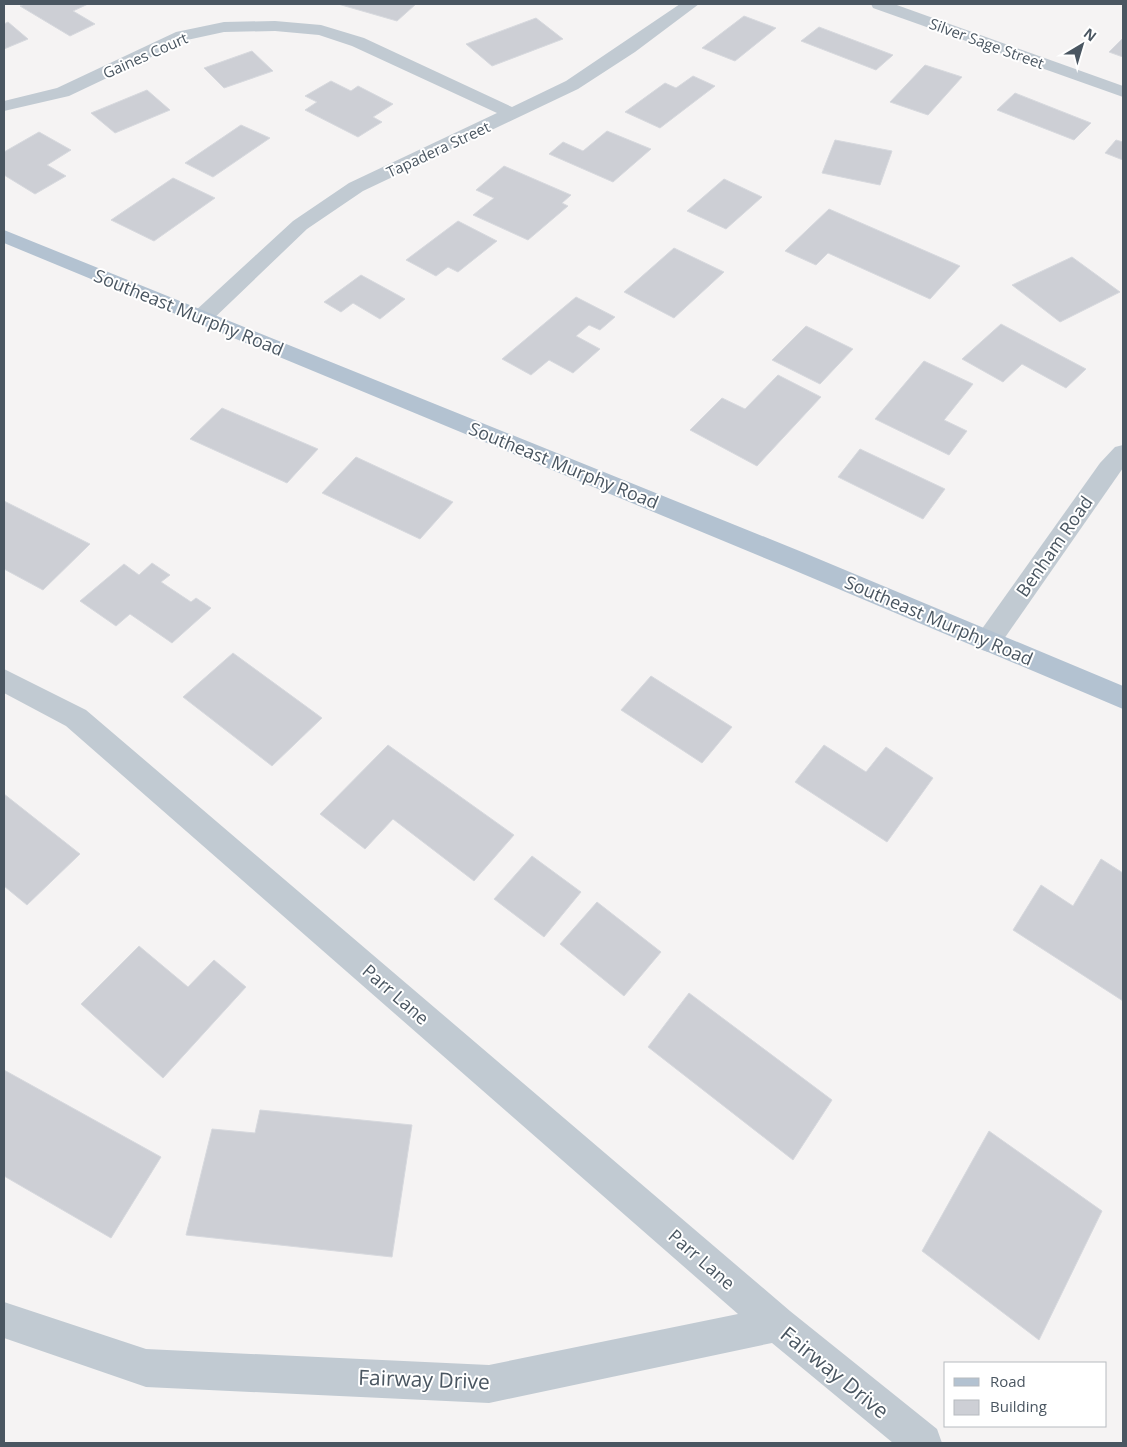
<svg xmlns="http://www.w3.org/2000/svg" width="1127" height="1447" viewBox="0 0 1127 1447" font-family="'Open Sans',sans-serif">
<rect width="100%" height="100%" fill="#f5f3f3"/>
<!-- building -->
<g fill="#cdcfd5" stroke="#d7d9de">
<path d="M25 4H88L73 11 95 24 70 36 20 6Z"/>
<path d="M338 4H416L397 21Z"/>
<path d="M744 16 776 28 735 61 702 48Z"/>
<path d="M536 18 563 39 492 66 466 44Z"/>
<path d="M8 22 28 39 4 49V24Z"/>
<path d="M819 27 893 55 876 70 801 41Z"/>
<path d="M1123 38V57L1109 52Z"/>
<path d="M252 51 273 71 224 88 204 68Z"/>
<path d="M925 65 962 77 928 115 890 102Z"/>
<path d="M693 76 715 86 660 128 625 112 665 83 676 88Z"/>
<path d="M331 81 351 91 358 86 393 104 373 117 382 122 358 137 305 110 317 102 305 96Z"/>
<path d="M147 90 170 110 115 133 91 113Z"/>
<path d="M1015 93 1091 123 1074 140 997 110Z"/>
<path d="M241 125 270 138 213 177 185 163Z"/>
<path d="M607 131 651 149 613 182 549 154 563 142 583 151Z"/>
<path d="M39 132 71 150 47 165 66 176 35 194 4 175V152Z"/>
<path d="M835 140 892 151 880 185 822 173Z"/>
<path d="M1116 140 1123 142V160L1105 153Z"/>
<path d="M504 166 571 195 562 203 568 206 528 240 473 215 494 198 476 190Z"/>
<path d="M173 178 215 198 154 241 111 220Z"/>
<path d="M724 179 762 197 726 229 687 211Z"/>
<path d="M829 209 960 266 930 299 828 253 816 265 785 251Z"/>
<path d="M458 221 497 241 458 272 448 267 436 276 406 260Z"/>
<path d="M674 248 724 272 674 318 624 292Z"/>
<path d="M1072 257 1120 292 1060 322 1012 285Z"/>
<path d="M361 275 405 299 380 319 353 303 341 312 324 302Z"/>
<path d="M576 297 615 317 600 330 589 325 576 336 600 349 573 373 549 360 531 375 502 359Z"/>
<path d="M1001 324 1086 369 1066 388 1022 364 1003 382 962 359Z"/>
<path d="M806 326 853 349 820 384 772 360Z"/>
<path d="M924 361 973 384 944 420 967 431 949 455 875 419Z"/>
<path d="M778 375 821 397 757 466 690 430 722 398 745 409Z"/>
<path d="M222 408 318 449 287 483 190 439Z"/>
<path d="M860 449 945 489 923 519 838 477Z"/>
<path d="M356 457 453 502 420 539 322 493Z"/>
<path d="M4 501 90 544 43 590 4 569Z"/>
<path d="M152 563 170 575 161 582 191 602 196 598 211 608 172 643 130 614 116 626 80 601 124 564 139 575Z"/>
<path d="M233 653 322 718 272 766 183 697Z"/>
<path d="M651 676 732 727 702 763 621 710Z"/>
<path d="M388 745 514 835 474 881 393 819 365 849 320 814Z"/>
<path d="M824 745 866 772 886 747 933 778 887 842 795 782Z"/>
<path d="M4 794 80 854 27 905 4 886Z"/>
<path d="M532 856 581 892 544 937 494 899Z"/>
<path d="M1101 859 1123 873V1001L1013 930 1041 885 1073 906Z"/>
<path d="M597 902 661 952 624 996 560 944Z"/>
<path d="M139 946 188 987 214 960 246 987 163 1078 81 1004Z"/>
<path d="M689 993 832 1100 793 1160 648 1047Z"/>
<path d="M4 1070 161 1157 111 1238 4 1176Z"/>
<path d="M260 1110 412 1125 392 1257 186 1235 212 1129 255 1133Z"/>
<path d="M989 1131 1102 1211 1039 1340 922 1251Z"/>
</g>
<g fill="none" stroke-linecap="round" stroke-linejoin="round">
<!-- minor -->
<g fill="#c1cad2" fill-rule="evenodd">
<path d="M680 4H699L635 52 578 89 363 191 307 229 210 322 202 324 194 322 191 317 194 312 293 221 349 183 497 113 352 46 319 35 275 31 224 32 187 40 69 96 4 111V101L57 88 176 32 224 22 275 21 321 25 364 38 512 107 566 81Z"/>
<path d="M871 4H894L1123 86V97L873 8Z"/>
<path d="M1123 445V468L997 649 988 652 979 649 975 641 979 633 1100 463 1115 447Z"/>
<path d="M4 669 86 710 790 1311 937 1429 942 1443H893L772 1343 489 1403 146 1387 4 1338V1302L146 1349 489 1365 738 1314 66 726 4 693Z"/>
</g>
<!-- major -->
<path fill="#b3c2d1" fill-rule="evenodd" d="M4 230 802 552 1123 686V709L784 566 4 243Z"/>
</g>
<g text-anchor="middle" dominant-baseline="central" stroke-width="4" stroke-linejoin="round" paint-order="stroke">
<!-- far-street labels -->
<g font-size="15" fill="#4a5661" stroke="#fff">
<text transform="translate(987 43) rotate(20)">Silver Sage Street</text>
<text transform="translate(145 55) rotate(-24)">Gaines Court</text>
<text transform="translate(438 149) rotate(-25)">Tapadera Street</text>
</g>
<!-- street labels -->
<g font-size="18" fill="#4a5661" stroke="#fff">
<text transform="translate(189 312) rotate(22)">Southeast Murphy Road</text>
<text transform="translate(564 465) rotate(22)">Southeast Murphy Road</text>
<text transform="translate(1054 546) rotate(-55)">Benham Road</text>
<text transform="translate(939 620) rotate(23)">Southeast Murphy Road</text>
<text transform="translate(396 994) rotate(41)">Parr Lane</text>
<text transform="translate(702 1259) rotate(41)">Parr Lane</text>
</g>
<!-- near-street labels -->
<g font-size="21" fill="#4a5661" stroke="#fff">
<text transform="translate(835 1372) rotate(39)">Fairway Drive</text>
<text transform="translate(424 1379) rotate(2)">Fairway Drive</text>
</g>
</g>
<!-- border -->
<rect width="1127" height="1447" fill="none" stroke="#4a5661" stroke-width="10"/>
<!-- legend -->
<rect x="944" y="1362" width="162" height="65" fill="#ffffff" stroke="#b7bbc0"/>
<rect x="954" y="1378" width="25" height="8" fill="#b3c2d1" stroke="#b7bbc0"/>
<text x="990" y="1387" font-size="15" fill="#4a5661">Road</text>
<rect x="954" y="1400" width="25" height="15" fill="#cdcfd5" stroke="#b7bbc0"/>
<text x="990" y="1412" font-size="15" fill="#4a5661">Building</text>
<!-- north arrow -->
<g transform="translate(1082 45) rotate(38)" stroke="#ffffff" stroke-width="4" paint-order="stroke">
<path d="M0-4L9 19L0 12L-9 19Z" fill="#4a5661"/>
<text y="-8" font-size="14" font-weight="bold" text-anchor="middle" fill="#4a5661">N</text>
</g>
</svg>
